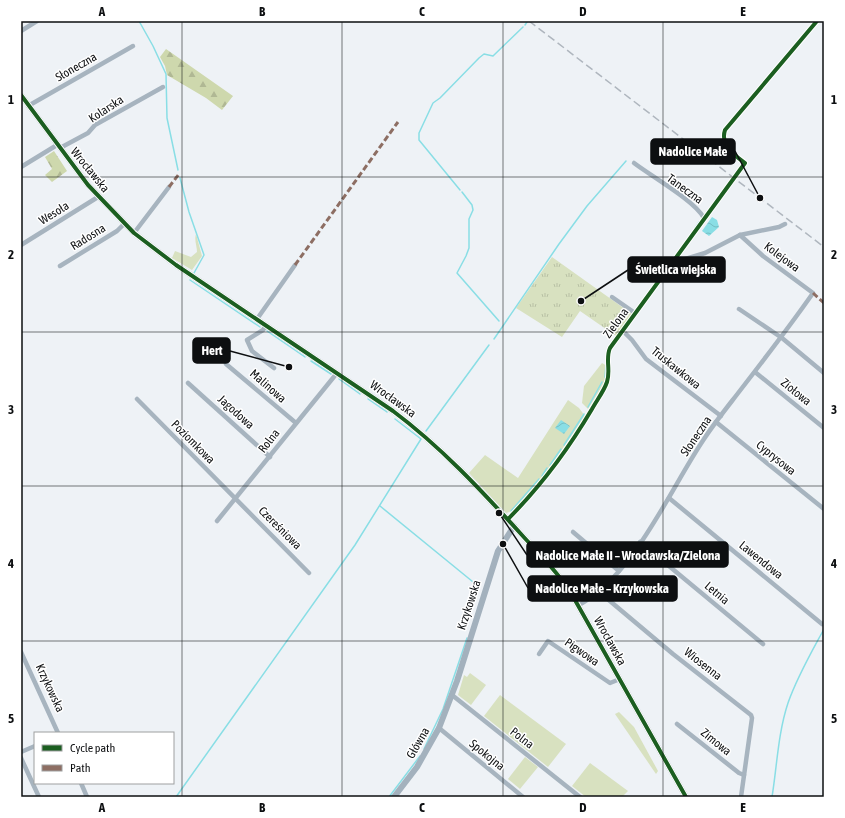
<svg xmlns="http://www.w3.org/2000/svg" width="845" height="818" viewBox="0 0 845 818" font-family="'Asap Condensed',sans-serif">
<defs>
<pattern id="forest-firs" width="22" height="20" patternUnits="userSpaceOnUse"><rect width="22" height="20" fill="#ced8ad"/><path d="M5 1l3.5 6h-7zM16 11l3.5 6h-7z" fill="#b0b894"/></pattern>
<pattern id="park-tufts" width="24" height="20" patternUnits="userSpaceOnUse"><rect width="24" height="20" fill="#d8e1c0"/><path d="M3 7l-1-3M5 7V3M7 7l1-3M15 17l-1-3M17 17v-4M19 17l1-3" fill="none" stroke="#b8c0a4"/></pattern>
<pattern id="water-waves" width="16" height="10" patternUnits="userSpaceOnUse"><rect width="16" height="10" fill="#89dee5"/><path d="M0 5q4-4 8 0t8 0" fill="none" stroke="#75bdc3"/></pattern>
</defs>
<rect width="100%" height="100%" fill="#eef2f6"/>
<!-- grass -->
<g fill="#d8e1c0">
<path d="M196 234 202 256 192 270 172 258 175 251 191 257 197 252C197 246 194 240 196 234Z"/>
<path d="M602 363 607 366 606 377 603 385 588 409 582 403 584 386Z"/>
<path d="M568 400 579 408 585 416C573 433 524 510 506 513L469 473 485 455 518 478Z"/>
<path d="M470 673 486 685 471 705 458 695 464 675 467 677Z"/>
<path d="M500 695 566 744 548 767 484 716Z"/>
<path d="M619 712 634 727 658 771 656 774 615 714Z"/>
<path d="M525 757 538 767 520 789 508 779Z"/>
<path d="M590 763 628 791 622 797H586L572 786Z"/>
</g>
<!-- forest -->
<g fill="url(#forest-firs)">
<path d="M166 49 233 96 222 110 206 98 167 75 165 66 160 57Z"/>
<path d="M54 151 67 171 52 182 45 175 52 169 45 157Z"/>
</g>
<!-- park -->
<path fill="url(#park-tufts)" d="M552 257 632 314 616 336 580 311 562 337 516 308Z"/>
<!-- water -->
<g fill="url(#water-waves)">
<path d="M712 217 717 220 719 227 709 236 702 231Z"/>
<path d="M561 420 570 426 564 434 555 428Z"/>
</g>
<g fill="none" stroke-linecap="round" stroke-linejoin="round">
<!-- stream -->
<g stroke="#89dee5" stroke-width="1.5">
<path d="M139 21 153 46 166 74 167 118 178 170"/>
<path d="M525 25 527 22"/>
<path d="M180 178 189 212 204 255 194 273"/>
<path d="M460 190 419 140V133L433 103 440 98 479 58 484 54 493 56 523 27"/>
<path d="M462 192 472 205 473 210 469 219V248L466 256 457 273 499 321"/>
<path d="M695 228 699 222"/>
<path d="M190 280 260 327"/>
<path d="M267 331 305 357"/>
<path d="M494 339 559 244 587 206 626 161"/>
<path d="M311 361 331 374"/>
<path d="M605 377 606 366"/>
<path d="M339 379 360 394"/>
<path d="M368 399 387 412"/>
<path d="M588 407 602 382"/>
<path d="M426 431 489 345"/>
<path d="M564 445 584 414"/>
<path d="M550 465 561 449"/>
<path d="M542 476 547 468"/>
<path d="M380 506 478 586"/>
<path d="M511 511 539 479"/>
<path d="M424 749 443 709 467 638"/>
<path d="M176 797 355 545 421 439 395 419"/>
<path d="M389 797 420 756"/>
<path d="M772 797C777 766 778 733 788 703 797 677 811 653 824 629"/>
</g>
<!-- street -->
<g stroke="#a7b4bf" stroke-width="4.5">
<path d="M21 31 37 21"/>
<path d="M28 106 133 46"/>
<path d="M60 148 88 133 95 125 163 87"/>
<path d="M634 163C651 176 695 201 704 218"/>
<path d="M21 167 57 145"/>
<path d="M134 233 169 187"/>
<path d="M21 245 98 197"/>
<path d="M672 263 705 253 740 235 779 227 785 224"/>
<path d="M60 266 117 231 124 224"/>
<path d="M612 297 635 313"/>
<path d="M739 309 782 338 824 373"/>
<path d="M257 319 295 265"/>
<path d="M266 325 263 330 247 340 252 351 274 368"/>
<path d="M623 331 632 340 646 359 721 416"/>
<path d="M226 364 296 423"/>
<path d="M755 372 824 428"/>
<path d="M188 383 270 457"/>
<path d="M137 399 309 573"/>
<path d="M716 422 824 509"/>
<path d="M669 498 822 624"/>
<path d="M508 519C541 486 569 448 592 409 597 400 604 391 607 382 611 370 605 359 610 348L745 163C734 155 720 145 725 130L817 21"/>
<path d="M217 521 337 373"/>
<path d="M573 532 619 571"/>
<path d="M640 542 763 644"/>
<path d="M598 591 673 654 751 715 752 718 741 797"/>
<path d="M579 605C635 574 669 491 704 439 715 422 729 405 742 388 766 357 790 326 813 293L763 256 740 235"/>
<path d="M21 652 58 733"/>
<path d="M539 654 548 641 610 683 620 679"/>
<path d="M452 695 580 797"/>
<path d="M677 724 739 773 744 775"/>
<path d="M439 728 523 797"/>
<path d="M21 752 35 746"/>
<path d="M21 758 39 797"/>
<path d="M81 783 87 797"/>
</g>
<!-- secondary -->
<g stroke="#a3b1bd" stroke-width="6">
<path d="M21 95 88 185 134 233 176 265 393 411C441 447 481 490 521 534 539 554 557 571 571 593L686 797"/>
<path d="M394 797 417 767 439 728 457 681 498 551 514 526"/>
</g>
<!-- rail -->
<path stroke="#afb6be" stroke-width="1.5" stroke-dasharray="8 4" stroke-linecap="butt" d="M529 21 824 247"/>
<!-- quiet -->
<g stroke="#8d6e63" stroke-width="3" stroke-dasharray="6 3" stroke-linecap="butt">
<path d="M169 187 179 174"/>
<path d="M295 265 398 122"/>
<path d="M813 293 824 303"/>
</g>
<!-- cycleway casing -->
<g stroke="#fff" stroke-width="6">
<g id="cycleway">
<path d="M21 95 88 185 134 233 176 265 393 411C441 447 481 490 521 534 539 554 557 571 571 593L686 797"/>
<path d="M508 519C541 486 569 448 592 409 597 400 604 391 607 382 611 370 605 359 610 348L745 163C734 155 720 145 725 130L817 21"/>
</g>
</g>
<!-- cycleway -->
<use href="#cycleway" stroke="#1b5e20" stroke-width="4"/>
</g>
<!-- grid -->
<path fill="none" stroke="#0d0f11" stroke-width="1" stroke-opacity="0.55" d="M182 21V797M342 21V797M503 21V797M663 21V797M21 177H824M21 332H824M21 486H824M21 641H824"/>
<g text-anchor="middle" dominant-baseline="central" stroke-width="3" stroke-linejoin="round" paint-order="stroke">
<!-- street labels -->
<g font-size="12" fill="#0d0f11" stroke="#fff">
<text transform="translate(76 67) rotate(-30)">Słoneczna</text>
<text transform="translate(106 109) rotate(-33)">Kolarska</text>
<text transform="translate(90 170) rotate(51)">Wrocławska</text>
<text transform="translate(685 189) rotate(36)">Taneczna</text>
<text transform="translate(54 213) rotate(-32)">Wesoła</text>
<text transform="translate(88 237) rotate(-32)">Radosna</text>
<text transform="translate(782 257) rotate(37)">Kolejowa</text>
<text transform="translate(616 323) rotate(-54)">Zielona</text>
<text transform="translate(676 368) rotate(39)">Truskawkowa</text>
<text transform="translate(268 386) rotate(41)">Malinowa</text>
<text transform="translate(796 392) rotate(39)">Ziołowa</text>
<text transform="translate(393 399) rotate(36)">Wrocławska</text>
<text transform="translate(236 412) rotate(42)">Jagodowa</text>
<text transform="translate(696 436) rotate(-56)">Słoneczna</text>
<text transform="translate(269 441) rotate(-52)">Rolna</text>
<text transform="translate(193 442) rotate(45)">Poziomkowa</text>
<text transform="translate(776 458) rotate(39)">Cyprysowa</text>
<text transform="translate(280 528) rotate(45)">Czereśniowa</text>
<text transform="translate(761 560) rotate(39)">Lawendowa</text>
<text transform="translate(717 593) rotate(40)">Letnia</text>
<text transform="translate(469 605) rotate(-72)">Krzykowska</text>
<text transform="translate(610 641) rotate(61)">Wrocławska</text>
<text transform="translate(582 652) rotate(35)">Pigwowa</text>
<text transform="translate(703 664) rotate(38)">Wiosenna</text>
<text transform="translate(50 688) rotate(65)">Krzykowska</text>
<text transform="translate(522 738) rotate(38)">Polna</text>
<text transform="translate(716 742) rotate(39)">Zimowa</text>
<text transform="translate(418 743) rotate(-60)">Główna</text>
<text transform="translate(487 755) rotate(39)">Spokojna</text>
</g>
</g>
<!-- callouts -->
<path fill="none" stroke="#0d0f11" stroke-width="1.5" d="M760 198L735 151M581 301L628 270M289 367L230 351M499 513L527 555M503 544L528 588"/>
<g fill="#0d0f11" stroke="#fff" stroke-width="1.5">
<circle cx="760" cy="198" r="4"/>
<circle cx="581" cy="301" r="4"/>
<circle cx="289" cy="367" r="4"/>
<circle cx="499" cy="513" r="4"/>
<circle cx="503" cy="544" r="4"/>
</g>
<g fill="#0d0f11" stroke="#0d0f11" stroke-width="1.5">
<rect x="651" y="139" width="84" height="25" rx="4"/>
<rect x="628" y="257" width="97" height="25" rx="4"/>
<rect x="193" y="338" width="37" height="25" rx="4"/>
<rect x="527" y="542" width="201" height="25" rx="4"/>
<rect x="528" y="576" width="149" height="25" rx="4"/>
</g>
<g font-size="13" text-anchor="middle" font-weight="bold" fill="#fff">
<text x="693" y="156">Nadolice Małe</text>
<text x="676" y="274">Świetlica wiejska</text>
<text x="212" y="355">Hert</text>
<text x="628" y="560">Nadolice Małe II – Wrocławska/Zielona</text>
<text x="602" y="593">Nadolice Małe – Krzykowska</text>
</g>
<!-- border -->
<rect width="845" height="818" fill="none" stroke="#ffffff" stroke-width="44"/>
<!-- legend -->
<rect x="34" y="732" width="140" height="52" fill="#ffffff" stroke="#9e9fa0"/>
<rect x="42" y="745" width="20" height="6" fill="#1b5e20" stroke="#9e9fa0"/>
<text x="70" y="752" font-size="12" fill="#0d0f11">Cycle path</text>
<rect x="42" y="765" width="20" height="6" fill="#8d6e63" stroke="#9e9fa0"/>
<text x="70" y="772" font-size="12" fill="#0d0f11">Path</text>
<rect x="22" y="22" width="801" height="774" fill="none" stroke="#0d0f11" stroke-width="1.5"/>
<g font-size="13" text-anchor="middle" font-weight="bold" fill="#0d0f11">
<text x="102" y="16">A</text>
<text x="262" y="16">B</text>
<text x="422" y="16">C</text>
<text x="583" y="16">D</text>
<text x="743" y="16">E</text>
<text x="11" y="104">1</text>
<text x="834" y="104">1</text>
<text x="11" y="259">2</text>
<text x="834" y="259">2</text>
<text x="11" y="414">3</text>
<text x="834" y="414">3</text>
<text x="11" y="568">4</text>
<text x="834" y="568">4</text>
<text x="11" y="723">5</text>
<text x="834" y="723">5</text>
<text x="102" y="812">A</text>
<text x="262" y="812">B</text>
<text x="422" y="812">C</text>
<text x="583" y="812">D</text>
<text x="743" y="812">E</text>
</g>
</svg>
